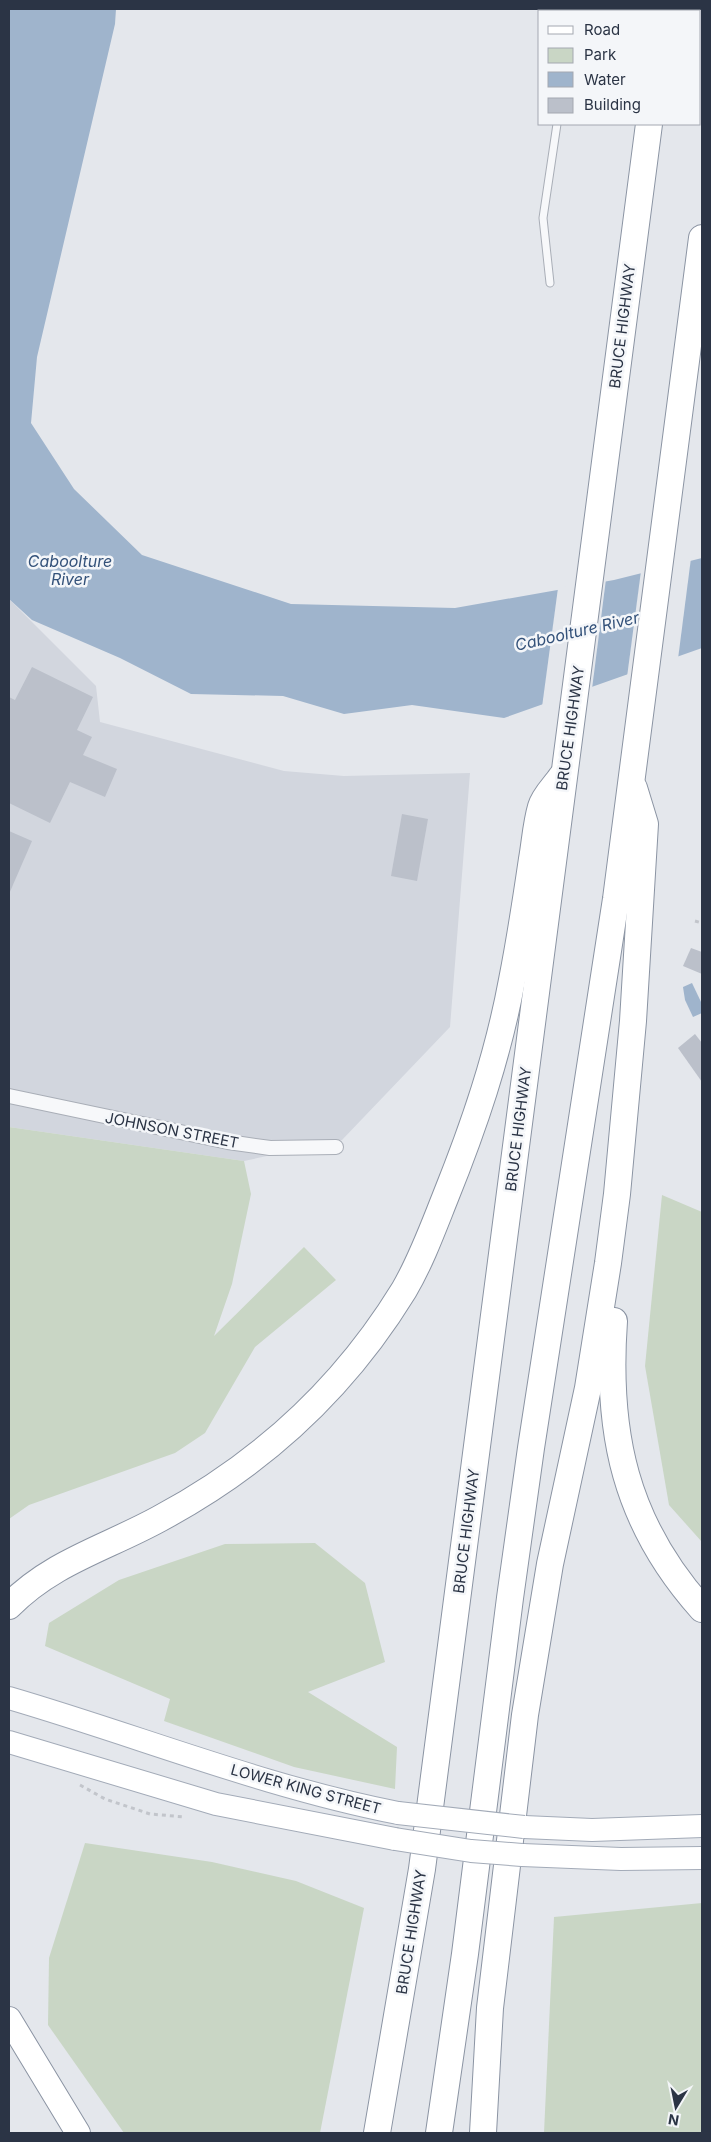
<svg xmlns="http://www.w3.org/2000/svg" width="711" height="2142" viewBox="0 0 711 2142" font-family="Inter,sans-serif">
<rect width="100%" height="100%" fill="#e4e7ec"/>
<!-- built -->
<path fill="#d2d6de" d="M9 599 96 686 100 722 284 771 344 776 470 773 450 1027 342 1140 244 1161 9 1127Z"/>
<!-- green -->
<g fill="#c9d6c5">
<path d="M9 1127 244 1161 251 1194 232 1284 214 1336 304 1247 336 1280 255 1347 205 1433 175 1453 29 1505 9 1519Z"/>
<path d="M662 1195 702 1212V1542L669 1505 645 1366Z"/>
<path d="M315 1543 365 1583 385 1662 308 1692 397 1747 395 1789 294 1767 164 1721 170 1699 45 1646 49 1623 119 1580 225 1544Z"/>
<path d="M85 1843 212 1862 296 1881 364 1908 320 2133H124L48 2025 49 1958Z"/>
<path d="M702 1903V2133H544L554 1917Z"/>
</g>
<!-- water -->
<g fill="#9fb4cc">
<path d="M9 9H116L115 24 37 357 31 423 74 489 142 555 291 604 455 608 614 580 702 558V648L504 718 412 705 344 714 283 696 191 694 120 658 32 620 9 599Z"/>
<path d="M692 983 702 1004V1013L693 1017 685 1000 683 987Z"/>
</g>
<!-- pier -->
<g fill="#e4e7ec">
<path d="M691 558 678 659 627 677 641 571Z"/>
<path d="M606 579 592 689 542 707 558 588Z"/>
</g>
<!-- building -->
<g fill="#bbc0ca">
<path d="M32 667 93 697 77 730 92 737 83 755 117 769 105 797 70 782 50 823 9 803V697L15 700Z"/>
<path d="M402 814 428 819 417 881 391 876Z"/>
<path d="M9 831 32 841 9 894Z"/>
<path d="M691 948 702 952V974L683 966Z"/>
<path d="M695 1034 702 1043V1082L678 1048Z"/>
</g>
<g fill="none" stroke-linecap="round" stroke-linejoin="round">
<!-- service casing -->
<g stroke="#a9aeb7" stroke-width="9">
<g id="service">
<path d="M576 11 577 9"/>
<path d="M550 283 543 218 557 124"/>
</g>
</g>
<!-- minor casing -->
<g stroke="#a9aeb7" stroke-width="16">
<path id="minor" d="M9 1096 228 1142 270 1148 336 1147"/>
</g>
<!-- primary casing -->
<g stroke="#a3abb8" stroke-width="24">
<g id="primary">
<path d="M9 1698C139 1736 265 1787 398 1813"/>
<path d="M9 1742 216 1804 395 1839"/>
<path d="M524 1827 592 1830 702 1826"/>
<path d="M522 1855 621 1859 702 1858"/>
</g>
</g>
<!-- trunk casing -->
<g stroke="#8b94a3" stroke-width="26">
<path id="trunk" d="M9 2019 78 2133"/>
</g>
<!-- motorway casing -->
<g stroke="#8b94a3" stroke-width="28">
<g id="motorway">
<path d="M664 11V9"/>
<path d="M614 1321C606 1433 625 1523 702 1609"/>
<path d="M9 1606C52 1562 106 1548 159 1519 260 1465 344 1388 404 1290 421 1261 433 1228 445 1198 474 1126 498 1056 512 980 520 940 526 900 532 859 535 842 536 824 541 807 544 796 555 786 561 777"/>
<path d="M377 2133 422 1869 649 124"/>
<path d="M439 2133 465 1954 510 1598 531 1448 616 899 702 238"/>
<path d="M483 2133 490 2008 525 1715 550 1564 588 1388 608 1263 617 1194 633 1021 645 824 634 788"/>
</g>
</g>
<!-- path -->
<g stroke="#c2c5cb" stroke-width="3" stroke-dasharray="4 4" stroke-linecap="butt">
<path d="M695 921 702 923"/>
<path d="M80 1785 105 1799 150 1814 185 1817"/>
</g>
<!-- service -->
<use href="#service" stroke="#f7f8fa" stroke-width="7"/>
<!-- minor -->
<use href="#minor" stroke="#f7f8fa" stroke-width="14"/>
<!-- primary -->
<use href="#primary" stroke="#fff" stroke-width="22"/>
<!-- trunk -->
<use href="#trunk" stroke="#fff" stroke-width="24"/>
<!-- motorway -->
<use href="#motorway" stroke="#fff" stroke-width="26"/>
<!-- primary-bridge casing -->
<g stroke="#a3abb8" stroke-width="24" stroke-linecap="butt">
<g id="primary-bridge">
<path d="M398 1813 524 1827"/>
<path d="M395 1839 471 1851 522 1855"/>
</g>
</g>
<!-- primary-bridge -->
<use href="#primary-bridge" stroke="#fff" stroke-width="22"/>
</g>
<g text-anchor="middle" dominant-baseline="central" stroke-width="5" stroke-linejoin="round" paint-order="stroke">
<!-- street labels -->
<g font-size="15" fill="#2b3445" stroke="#f4f6f9">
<text transform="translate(622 326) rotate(-83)">BRUCE HIGHWAY</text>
<text transform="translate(570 728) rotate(-82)">BRUCE HIGHWAY</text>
<text transform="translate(518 1129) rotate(-83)">BRUCE HIGHWAY</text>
<text transform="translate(172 1130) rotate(11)">JOHNSON STREET</text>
<text transform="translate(466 1531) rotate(-83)">BRUCE HIGHWAY</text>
<text transform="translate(306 1789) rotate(15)">LOWER KING STREET</text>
<text transform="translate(411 1932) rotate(-81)">BRUCE HIGHWAY</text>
</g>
<!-- water labels -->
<g font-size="16" font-style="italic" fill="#34527a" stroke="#f4f6f9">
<text x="70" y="561">Caboolture<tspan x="70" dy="18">River</tspan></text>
<text transform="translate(577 631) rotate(-13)">Caboolture River</text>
</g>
</g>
<!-- border -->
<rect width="711" height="2142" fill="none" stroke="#2b3445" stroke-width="20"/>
<!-- legend -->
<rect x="538" y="10" width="162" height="115" fill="#f4f6f9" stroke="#a4a8b1"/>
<rect x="548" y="26" width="25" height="8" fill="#ffffff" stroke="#a4a8b1"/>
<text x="584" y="35" font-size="15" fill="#2b3445">Road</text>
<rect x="548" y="48" width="25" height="15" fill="#c9d6c5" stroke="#a4a8b1"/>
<text x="584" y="60" font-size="15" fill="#2b3445">Park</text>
<rect x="548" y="72" width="25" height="15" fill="#9fb4cc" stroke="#a4a8b1"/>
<text x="584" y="85" font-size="15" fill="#2b3445">Water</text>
<rect x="548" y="98" width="25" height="15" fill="#bbc0ca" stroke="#a4a8b1"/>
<text x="584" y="110" font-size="15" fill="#2b3445">Building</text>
<!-- north arrow -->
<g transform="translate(676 2107) rotate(190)" stroke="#f4f6f9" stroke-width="4" paint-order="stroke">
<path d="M0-4L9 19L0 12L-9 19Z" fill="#2b3445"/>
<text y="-8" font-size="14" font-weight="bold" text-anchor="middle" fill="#2b3445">N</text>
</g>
</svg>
